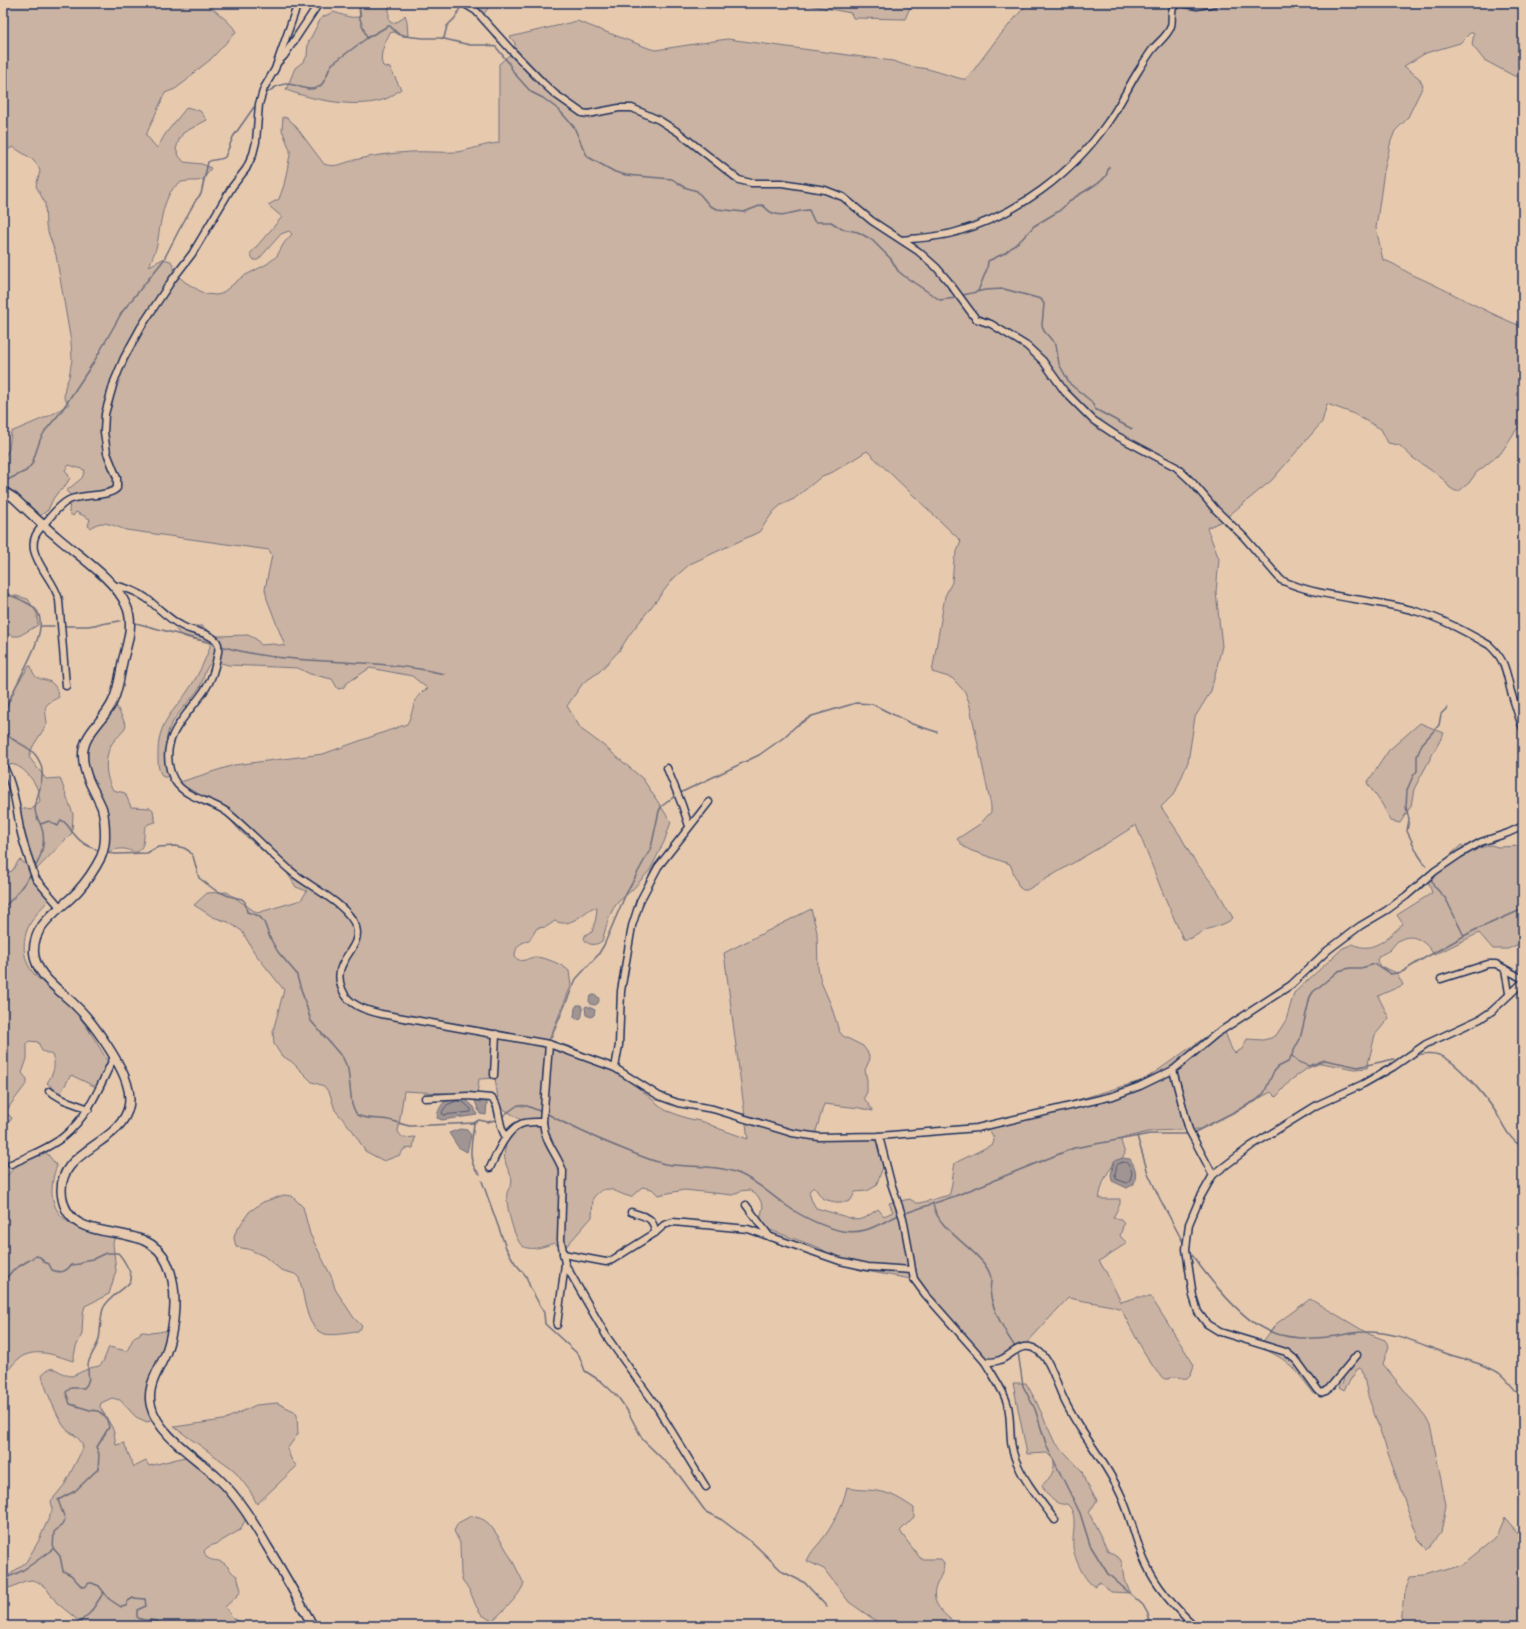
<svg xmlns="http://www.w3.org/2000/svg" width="1526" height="1629" viewBox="0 0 1526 1629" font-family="'Balsamiq Sans',sans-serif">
<rect width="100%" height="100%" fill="#e7caae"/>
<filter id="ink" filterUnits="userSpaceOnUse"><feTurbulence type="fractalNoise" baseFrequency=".025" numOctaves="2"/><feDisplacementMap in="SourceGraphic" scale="8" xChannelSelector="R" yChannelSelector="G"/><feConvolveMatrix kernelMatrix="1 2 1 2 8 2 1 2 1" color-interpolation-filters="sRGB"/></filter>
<g filter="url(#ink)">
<!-- green -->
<g fill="#cab3a2" stroke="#727180">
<path d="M3 3H208C216 14 230 20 236 32L210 60 196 71 186 81 175 89 165 93 146 135 157 148 166 133 187 107 200 111 207 120 183 133 179 140 176 149 179 156 184 162 202 164 211 168 203 180C196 182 189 180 182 182 163 188 160 229 157 245 155 252 152 259 149 266L163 259 171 261 177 275 185 282 205 294 216 295 221 294 242 277 267 264 277 256 284 243 292 234 289 231 281 234 258 260H254L250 254 282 217 268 205 279 199 284 185 290 155V150L282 130 283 117 287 118 294 124 324 164C336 169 347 161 359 159 376 155 394 153 411 152 426 151 442 153 457 152 471 150 484 144 499 143V64L515 50V43L510 37 577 21 651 49 656 50 727 39 735 40 893 61 908 66 928 69 962 79H967L996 40 1028 3H1523V77L1514 76 1484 60 1472 45 1474 33H1470L1460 43 1426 53 1404 66 1419 78 1423 86 1407 119 1395 131 1391 141 1384 171 1376 228 1383 260C1393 262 1402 270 1413 275 1450 291 1485 312 1523 327V426L1516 430 1501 453 1476 473 1469 483 1459 491H1455L1449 487 1445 481 1438 475 1413 458 1399 445 1388 443 1381 429 1352 413 1327 404 1322 422 1272 480 1222 521 1207 528 1219 559 1216 592 1222 646 1211 691 1195 717 1188 762 1175 793 1161 807 1180 835 1192 857 1217 890 1233 918C1224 926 1214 926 1204 931 1197 934 1192 940 1183 939L1162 891 1136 825 1109 842 1027 890H1023L1019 887 1010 864 972 851 964 847 957 839 980 824 991 812V806L969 702 965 692 952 678 932 672 945 596 952 582 954 560 961 541 867 451 833 472 822 476 794 499 781 505 774 511 759 532 690 564 674 578 630 634 619 651 599 672 583 683 567 706 581 729 604 746 643 779 671 822 664 842 650 870 632 890 618 902 613 909 609 917 602 941C596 946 587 946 584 938L586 934 592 932 596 918 597 908H592C581 915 570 928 555 921L546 927 537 928 529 941C520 942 515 947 515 957 523 965 527 957 536 957 546 958 562 964 569 971L571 986 549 1040 574 1048 610 1064 665 1110 686 1118 704 1122 720 1129 748 1139 724 953 811 909 817 932 818 968 821 982 831 1005 839 1031 843 1036 863 1046 868 1053 870 1059 865 1070 867 1080V1092L864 1098 873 1111 860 1108 824 1104 816 1131 817 1134 821 1135 875 1133 883 1167 876 1186 867 1191 855 1192 851 1200 847 1202H835L823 1199 814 1187 809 1191 811 1199 816 1208 857 1220 865 1218 878 1209 884 1216 893 1212 889 1203 910 1199 916 1203H920L949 1195C952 1190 953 1171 955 1163L993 1144C996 1137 990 1132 987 1127L1144 1080 1217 1029 1225 1032 1232 1050 1235 1053 1242 1049 1247 1039 1263 1040 1271 1038 1277 1034 1286 1020 1294 993 1343 948 1353 944C1373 955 1389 936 1403 924L1397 915 1432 893 1427 877 1461 845 1472 850 1491 845 1498 847 1521 846 1523 854V942L1508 949H1493L1479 933 1434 955C1426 942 1413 931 1398 941 1395 943 1393 947 1390 950 1387 952 1382 954 1379 956L1377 960 1380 966 1397 973 1403 985 1378 996 1389 1018 1375 1035 1367 1068 1355 1069 1321 1063 1308 1068 1291 1080 1276 1097 1271 1092 1201 1129 1153 1131 1122 1138 1121 1141 1125 1154C1122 1160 1115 1162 1111 1168 1104 1177 1101 1188 1099 1199H1120V1204L1113 1218 1121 1219 1124 1223 1120 1236 1127 1243 1099 1261 1106 1272 1121 1302 1138 1297H1151L1194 1365 1191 1374 1187 1378C1183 1379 1180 1377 1175 1377 1171 1377 1167 1381 1163 1378 1151 1369 1129 1324 1121 1309L1112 1306 1068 1298 1024 1346 998 1359 988 1360 963 1337 911 1279 860 1270 845 1265 820 1248 759 1226 763 1206 758 1196 749 1190 740 1191 733 1195 684 1190 658 1195 652 1189 642 1187 631 1197C614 1193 607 1181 593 1198L592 1217 564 1249 554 1243C545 1246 534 1251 524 1247 515 1244 505 1203 507 1193 508 1189 511 1186 512 1182 512 1176 509 1172 507 1167 500 1149 508 1136 523 1126L524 1122 499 1106 495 1078 479 1079 477 1095 404 1091 398 1132 403 1138 415 1137 413 1148 404 1149 400 1155 384 1161 365 1151 353 1131 335 1110 330 1094 324 1086 312 1082 292 1062 281 1055 274 1044 273 1031 284 990 254 952 242 931 228 922 213 917 194 905 207 893 227 892 257 913 301 900 307 891 296 887 286 871 241 832 226 815 177 783 234 765 323 754 407 724C414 712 413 693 428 689L412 676 370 668 347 683 343 688 338 689 332 679 310 674 298 668 228 665C222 663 212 660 208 666 204 672 203 681 200 687 192 699 171 719 168 732 164 747 167 760 171 774L167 777H163C158 771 158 764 158 757 157 720 174 713 191 686 199 674 205 660 210 647V643C199 638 178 641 175 626H202L213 635 218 636 248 635 256 639 261 645 273 644 285 646 267 599 265 589 272 555 269 550 126 530C114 526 101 518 91 528L88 526 90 519 76 512 73 516 69 513 70 500 73 497 66 491 82 478 85 470 69 465 65 470 70 478 64 488 58 492 53 499 48 510 35 520 20 505 3 495V459L9 449 11 432 51 415 69 404 64 398 65 387 69 377 72 359 71 342 56 255 46 226 45 203 36 186 40 171 38 166 32 159 13 147 3 152Z"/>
<path d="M358 3H387L389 6V21L392 23 399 21 405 15 407 21 408 36 394 32 390 33C385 42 378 57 383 66L390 68 401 89C397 92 392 96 388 98 361 110 313 100 286 90L295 68 304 61 307 56 308 43 321 18 333 12C342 14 351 20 361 16Z"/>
<path d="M464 3H489L490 5 482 17 472 12Z"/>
<path d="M810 3H912L905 19 853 18 851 13 809 5Z"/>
<path d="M3 596H16L28 599 37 614 38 625 19 636H13L3 632Z"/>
<path d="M29 666H31C35 685 45 675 54 685 57 688 57 693 59 697 40 707 46 706 47 724L33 746 29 757 46 779 60 778 73 814 72 833 32 874 53 896C46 903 38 911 33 919 20 937 21 963 38 978 49 989 64 998 74 1010 88 1027 99 1046 109 1064L96 1087 71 1075 60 1094 47 1083C53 1074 57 1065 52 1055L42 1051 38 1042 29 1041 27 1043V1059L22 1073 27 1079V1083L11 1104 6 1112 12 1118 10 1121 5 1123H3V874L12 871 19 860 22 861 26 865 31 860 29 847 24 843 19 810 21 808 31 810 40 801C39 796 38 790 36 786 30 775 16 758 3 767V716L16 686Z"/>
<path d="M115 703 126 725C123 734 116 737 111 745 104 758 105 778 113 790L125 793 131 807 151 808 153 810 154 817 156 822C140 824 146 833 143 844 142 847 140 850 138 852 132 853 130 850 125 849 116 848 108 852 100 855L104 825 84 755 89 743 109 716Z"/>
<path d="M1420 723 1444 733 1414 789 1411 806 1400 823 1391 821 1382 804 1367 783 1389 750Z"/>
<path d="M42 1147 57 1166C53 1175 52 1183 52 1193 54 1225 88 1234 115 1236L113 1243 116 1271 109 1294 85 1306 83 1313 82 1334 76 1347 73 1361C57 1356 39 1348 23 1356 15 1360 9 1370 3 1377V1180L13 1169Z"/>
<path d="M284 1195 292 1196 303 1207 310 1234 332 1278 335 1289 354 1318 362 1326 357 1332C348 1333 333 1336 325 1334 305 1330 305 1295 299 1278L295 1274 281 1270 264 1256 248 1249 236 1247 234 1238 235 1233 249 1212 263 1202Z"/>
<path d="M1523 1261V1278L1518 1275 1519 1263Z"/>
<path d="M1310 1299 1369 1334 1385 1340 1389 1346 1383 1364 1426 1417 1430 1425 1446 1505 1441 1533 1428 1550 1419 1541 1410 1516 1368 1396 1362 1369 1360 1367 1358 1368 1344 1390 1339 1387 1343 1382 1344 1375H1339L1315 1395C1295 1369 1290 1360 1259 1347L1276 1324Z"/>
<path d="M171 1330 169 1338 152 1377 154 1420 147 1422 136 1417 120 1400 112 1398 101 1403 100 1407 112 1427 114 1433 116 1445 124 1443 134 1467 146 1461 149 1466 189 1456 211 1474 247 1517 240 1530 218 1543 208 1547 204 1551C208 1565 217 1557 225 1564 230 1568 231 1573 237 1576L241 1590 239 1594 225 1607 233 1618 248 1626H85L57 1603 46 1588 38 1582 32 1580 25 1581 12 1587 3 1589 4 1579 26 1562 38 1542 52 1511V1505L51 1501 65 1484 83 1448C81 1435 68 1434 63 1425 57 1416 43 1384 42 1375 54 1360 59 1376 72 1376L90 1368 99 1366 103 1362 109 1347 127 1351 134 1337 140 1334 141 1331C151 1335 161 1331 171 1330Z"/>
<path d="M1013 1383H1026L1036 1401 1054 1441 1082 1471 1085 1481 1097 1500 1089 1513 1108 1551 1120 1559 1122 1563 1124 1580 1131 1593 1111 1592 1100 1582 1095 1585V1587C1085 1582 1074 1558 1073 1547 1072 1533 1079 1514 1067 1504 1055 1506 1047 1495 1042 1485 1051 1477 1055 1472 1054 1460L1047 1453 1027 1454Z"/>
<path d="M277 1403 294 1411 297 1415 298 1434 287 1449 292 1461 297 1466 257 1504 250 1491 233 1469 174 1427 223 1420 256 1405Z"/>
<path d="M847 1487C857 1491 866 1489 876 1491 890 1492 902 1500 914 1508V1517L900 1531 907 1541 921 1559H941L944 1563C944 1571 940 1577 937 1584 928 1603 945 1616 960 1626H883L849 1602 824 1569 807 1561C810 1553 816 1547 821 1541 833 1526 843 1505 847 1487Z"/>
<path d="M471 1516C477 1517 484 1519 488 1523 501 1537 516 1567 524 1584 517 1599 504 1610 492 1621L482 1615 476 1606 470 1591 463 1582 461 1575 460 1543 454 1531 458 1523Z"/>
<path d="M1504 1517 1523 1539V1626H1402L1405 1592 1410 1577 1425 1576 1464 1564 1495 1539Z"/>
</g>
<!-- water -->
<g fill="#a19593" stroke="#6b6c7e">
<circle cx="594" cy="1000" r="5"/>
<path d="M577 1005H581C583 1009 583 1013 581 1018L576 1019 574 1017 575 1008Z"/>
<path d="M587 1006 595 1010 594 1015 591 1017 586 1015 585 1007Z"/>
<path d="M449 1098H464L474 1107 477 1115 442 1120 437 1118C438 1109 442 1103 449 1098Z"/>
<path d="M477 1099 487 1102 486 1115 480 1114 475 1101Z"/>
<path d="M460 1129 467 1130 471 1135 467 1152 458 1147 449 1133Z"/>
<path d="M1123 1158 1130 1159C1136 1168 1137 1174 1134 1184L1127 1188 1112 1181 1111 1175 1114 1161Z"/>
</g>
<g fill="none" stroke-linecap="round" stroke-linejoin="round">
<!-- shore -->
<g stroke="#515873" stroke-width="1">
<path d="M457 1101 463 1102 471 1109V1112L443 1115 442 1112 447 1105Z"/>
<path d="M1123 1162 1128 1163 1132 1172 1130 1181 1127 1183 1116 1179 1115 1174 1117 1165Z"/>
</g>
<!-- stream -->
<g stroke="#6b6c7e" stroke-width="1.5">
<path d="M359 3 360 19 367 38"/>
<path d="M444 38 447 26 455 18 462 4"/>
<path d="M264 96C290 69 303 98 320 86 327 80 327 71 332 64L367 38 388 26H390L398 34 404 36 423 38H440L470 45H486L496 47 508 62 514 73 531 92 543 98 559 110 574 127 584 150 588 157 615 172 626 175 672 179 684 187 697 191 710 206 717 209 744 212 762 205C766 207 768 212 773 213 784 218 797 210 809 210L814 221 816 222H831L842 229 858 232 872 240 891 259 898 271 904 276 940 300 956 298"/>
<path d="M978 291 987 269 988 261 1005 253 1022 239 1034 226 1059 211 1072 199 1100 182 1106 176 1109 167"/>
<path d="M963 295 985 290 1004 289 1041 299 1044 304 1042 325 1044 331 1056 345 1059 364 1070 384 1091 401 1095 409 1132 429"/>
<path d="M3 485 5 481 26 471 32 464 40 440 45 431 60 413 95 360 122 312 163 261 179 230 196 200 201 194 208 162C214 158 220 161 225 157L233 137 254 107"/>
<path d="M3 592C13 597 31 602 37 611 53 636 5 692 3 722 2 742 28 742 37 757 49 774 37 791 35 809 35 816 39 820 41 826 47 840 41 858 34 869"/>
<path d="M132 622 211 643"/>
<path d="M41 626H54"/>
<path d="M63 626H88L120 621"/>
<path d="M221 646C293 668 371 656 444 674"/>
<path d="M680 793 759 755 783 738 796 726 812 716 856 703 872 704 912 724 937 732"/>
<path d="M41 824 49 821 58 826 61 820C68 823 69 829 74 834 80 842 88 847 98 850"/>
<path d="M106 853 116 854 147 853 158 847 175 846 184 848 189 851 193 856 199 878 215 890 229 896 242 899 245 902 247 912 259 916 264 922 270 938 278 952 296 973 311 1021 343 1058 348 1069 352 1105 357 1115C367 1120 378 1118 388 1120 396 1121 402 1125 410 1126L474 1123"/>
<path d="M1426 866 1418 854 1407 831 1409 819 1406 807 1407 790 1413 776 1417 771V756L1422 744 1439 725 1441 714 1447 708"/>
<path d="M1431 878 1434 886 1446 899 1464 936"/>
<path d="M3 908 14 897 32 873"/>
<path d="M3 986V991"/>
<path d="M3 1020V1025"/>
<path d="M551 1038 576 979 598 955 604 945 625 896 651 848 659 811 662 806 675 796"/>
<path d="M1292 1056 1299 1062 1309 1066 1325 1060 1358 1067 1394 1059"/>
<path d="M1414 1056C1422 1054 1430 1052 1439 1055 1456 1060 1487 1098 1497 1114 1503 1125 1510 1141 1523 1147"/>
<path d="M546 1113C572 1128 600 1140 628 1151 640 1156 652 1161 665 1164 689 1168 716 1164 740 1174 758 1182 771 1195 787 1206 802 1217 824 1227 842 1231 866 1235 878 1224 899 1215"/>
<path d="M547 1114 548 1100"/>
<path d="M501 1117 518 1105 527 1106 542 1112"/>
<path d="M474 1123 479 1120 488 1122 498 1119"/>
<path d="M474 1123C473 1138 465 1163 480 1174"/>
<path d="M1193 1133 1256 1101 1264 1093 1273 1073 1278 1067 1288 1062 1300 1039 1310 997 1313 992 1338 971 1350 968H1361L1375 964 1391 974 1402 972 1421 960 1473 931 1523 909"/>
<path d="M1137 1136 1148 1173 1160 1199 1184 1244"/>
<path d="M482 1181 506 1248 515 1263 526 1276 530 1287 544 1313 545 1324 579 1355 585 1371 602 1382 618 1397 627 1410 643 1440 679 1475 706 1512 722 1520 754 1544 783 1572 805 1583 827 1607"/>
<path d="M933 1203C936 1228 971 1245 985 1265 996 1281 988 1283 991 1297 994 1312 1006 1334 1015 1347"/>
<path d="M903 1214 955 1196 1074 1148 1150 1134H1189"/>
<path d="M1192 1255C1209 1279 1244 1323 1271 1332 1292 1340 1316 1339 1337 1336 1346 1334 1355 1332 1364 1332 1394 1331 1418 1343 1445 1353 1462 1359 1483 1363 1499 1373 1508 1380 1516 1391 1523 1400"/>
<path d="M3 1282 13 1270 36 1256 40 1257 44 1262 49 1264 52 1270C60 1273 65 1273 71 1265L80 1264 86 1260 93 1259 106 1253H118C122 1257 133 1274 131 1280 129 1287 107 1297 103 1309 100 1319 101 1329 99 1339 97 1348 89 1356 88 1365 87 1374 92 1380 84 1388H71L66 1392 70 1404 90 1410 98 1411 106 1417 109 1427 97 1447 99 1455 98 1469 75 1491 58 1500 65 1519 62 1525 54 1532 53 1548 60 1556 63 1571 71 1575 82 1587H85L89 1583H92L99 1586 109 1599 121 1607 126 1606 128 1601 133 1598 145 1599 146 1606 137 1610V1617C145 1624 155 1615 162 1626"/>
<path d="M1018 1352 1023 1386 1035 1409 1047 1447 1080 1513 1090 1545 1108 1574 1143 1605 1148 1614 1151 1626"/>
<path d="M3 1578C21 1575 38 1559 53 1549"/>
<path d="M75 1626 90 1613 104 1592"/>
</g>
<!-- minor casing -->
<g stroke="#1b2f5e" stroke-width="9">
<g id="minor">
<path d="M463 3 476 11 511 50 543 83 555 94 582 113 588 114 619 108H632L659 120 678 132 739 180 751 183H782L813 188 825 190 843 197 872 221 918 251 936 267 948 281 976 319 991 324 1027 346 1043 361 1065 392 1093 420 1117 436 1176 467 1192 482 1216 510 1244 537 1281 580C1322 599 1371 598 1415 611 1441 618 1466 632 1489 645 1506 660 1506 672 1511 692 1515 704 1518 716 1523 728"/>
<path d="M278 62 284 56 319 3"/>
<path d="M902 240C920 238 939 237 956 232 1017 215 1072 174 1108 122 1119 107 1127 89 1137 73 1142 65 1147 57 1152 50 1158 42 1168 36 1171 26 1173 19 1170 12 1174 6L1181 3 1197 6 1215 3"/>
<path d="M112 585C124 587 136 591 146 598 158 607 168 619 182 626 192 632 210 632 217 642 220 646 218 653 217 657 215 668 212 679 206 688 190 713 163 732 169 765 170 771 173 779 177 784 189 799 212 801 227 812 250 831 270 853 292 872 310 887 348 904 356 927 363 950 330 960 342 989 348 1005 365 1010 381 1014L549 1044 615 1068 659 1096 678 1103 713 1109 792 1133 819 1137 879 1136 977 1128 1113 1096 1140 1086 1173 1070 1216 1034 1291 985 1328 950 1360 926 1387 910 1406 896 1435 871 1460 854 1481 842 1508 833 1523 826"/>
<path d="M66 686 59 600C55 582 38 568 34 550 32 537 37 532 45 523 52 515 59 505 69 500 81 494 110 497 117 488V478L107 453 104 432 105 414 114 382 124 358 141 327 172 280 192 254 232 187 246 169 253 154 256 142 259 104 264 88 275 69 298 3"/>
<path d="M3 765C14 786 16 806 20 829 23 844 29 859 34 874L36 879 60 907"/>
<path d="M667 768 682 805 689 826"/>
<path d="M1505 969 1509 993"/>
<path d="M1441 979 1488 964H1496L1523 979"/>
<path d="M549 1044 543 1122C545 1144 556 1152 563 1171L561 1240 565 1264 607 1337 655 1404 706 1487"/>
<path d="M615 1068 619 1045 621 991 632 926 640 901 658 867 709 802"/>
<path d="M1173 1070 1189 1130 1213 1175"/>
<path d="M494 1075 496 1034"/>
<path d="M49 1091 64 1100 89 1109"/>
<path d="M425 1098 468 1096 491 1098C501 1103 497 1126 506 1137"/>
<path d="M879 1136 891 1183 903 1218 910 1256 912 1270 914 1279 925 1294 985 1362C991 1362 996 1362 1000 1360 1012 1355 1019 1343 1033 1348 1048 1354 1053 1374 1059 1388 1073 1425 1103 1456 1120 1493 1131 1515 1135 1541 1146 1564 1157 1588 1176 1609 1195 1626"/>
<path d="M11 1164C28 1156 48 1149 63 1137 89 1116 100 1086 114 1057"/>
<path d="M490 1168C496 1155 506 1130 521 1124 527 1121 536 1122 543 1122"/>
<path d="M746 1205 770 1237"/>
<path d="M631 1212C645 1217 654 1216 655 1233"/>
<path d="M563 1254 606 1262 612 1260 655 1233 664 1225 673 1222 748 1229 840 1261 868 1267 912 1270"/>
<path d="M557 1325 565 1264"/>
<path d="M1357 1355 1327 1391 1321 1393 1318 1390 1297 1361 1286 1352 1220 1332 1207 1324 1198 1312 1193 1296 1186 1249 1189 1224 1200 1198 1213 1175 1251 1146 1317 1105 1363 1084 1393 1067 1426 1044 1480 1019 1492 1011 1523 982"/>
<path d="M985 1362C993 1376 1004 1390 1008 1406 1012 1425 1008 1443 1016 1461 1025 1483 1041 1501 1055 1520"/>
</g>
</g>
<!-- major casing -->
<g stroke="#1b2f5e" stroke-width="11">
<path id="major" d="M3 491 14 498C28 511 41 524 56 536 76 554 116 580 126 605 129 611 130 618 130 625 130 637 126 648 123 660 120 673 119 688 113 701 105 720 82 734 83 756 83 775 95 791 102 808 105 818 105 827 105 836 105 844 104 850 101 857 95 869 86 882 77 892 60 910 32 924 34 953 36 977 62 991 77 1007 93 1022 121 1063 127 1084 129 1090 130 1098 129 1105 122 1146 55 1149 62 1196 70 1251 146 1215 167 1263 179 1289 175 1327 166 1353 159 1370 146 1386 151 1406 158 1435 197 1458 218 1478 238 1497 253 1522 267 1546 283 1572 298 1599 313 1626"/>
</g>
<!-- minor -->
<use href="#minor" stroke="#e7caae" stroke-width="6"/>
<!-- major -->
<use href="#major" stroke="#e7caae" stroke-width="8"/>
</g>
</g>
<!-- margin -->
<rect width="1526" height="1629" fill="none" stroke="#e7caae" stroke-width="16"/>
<rect x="8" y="8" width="1510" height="1613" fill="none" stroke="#1b2f5e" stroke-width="1.5" filter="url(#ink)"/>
</svg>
